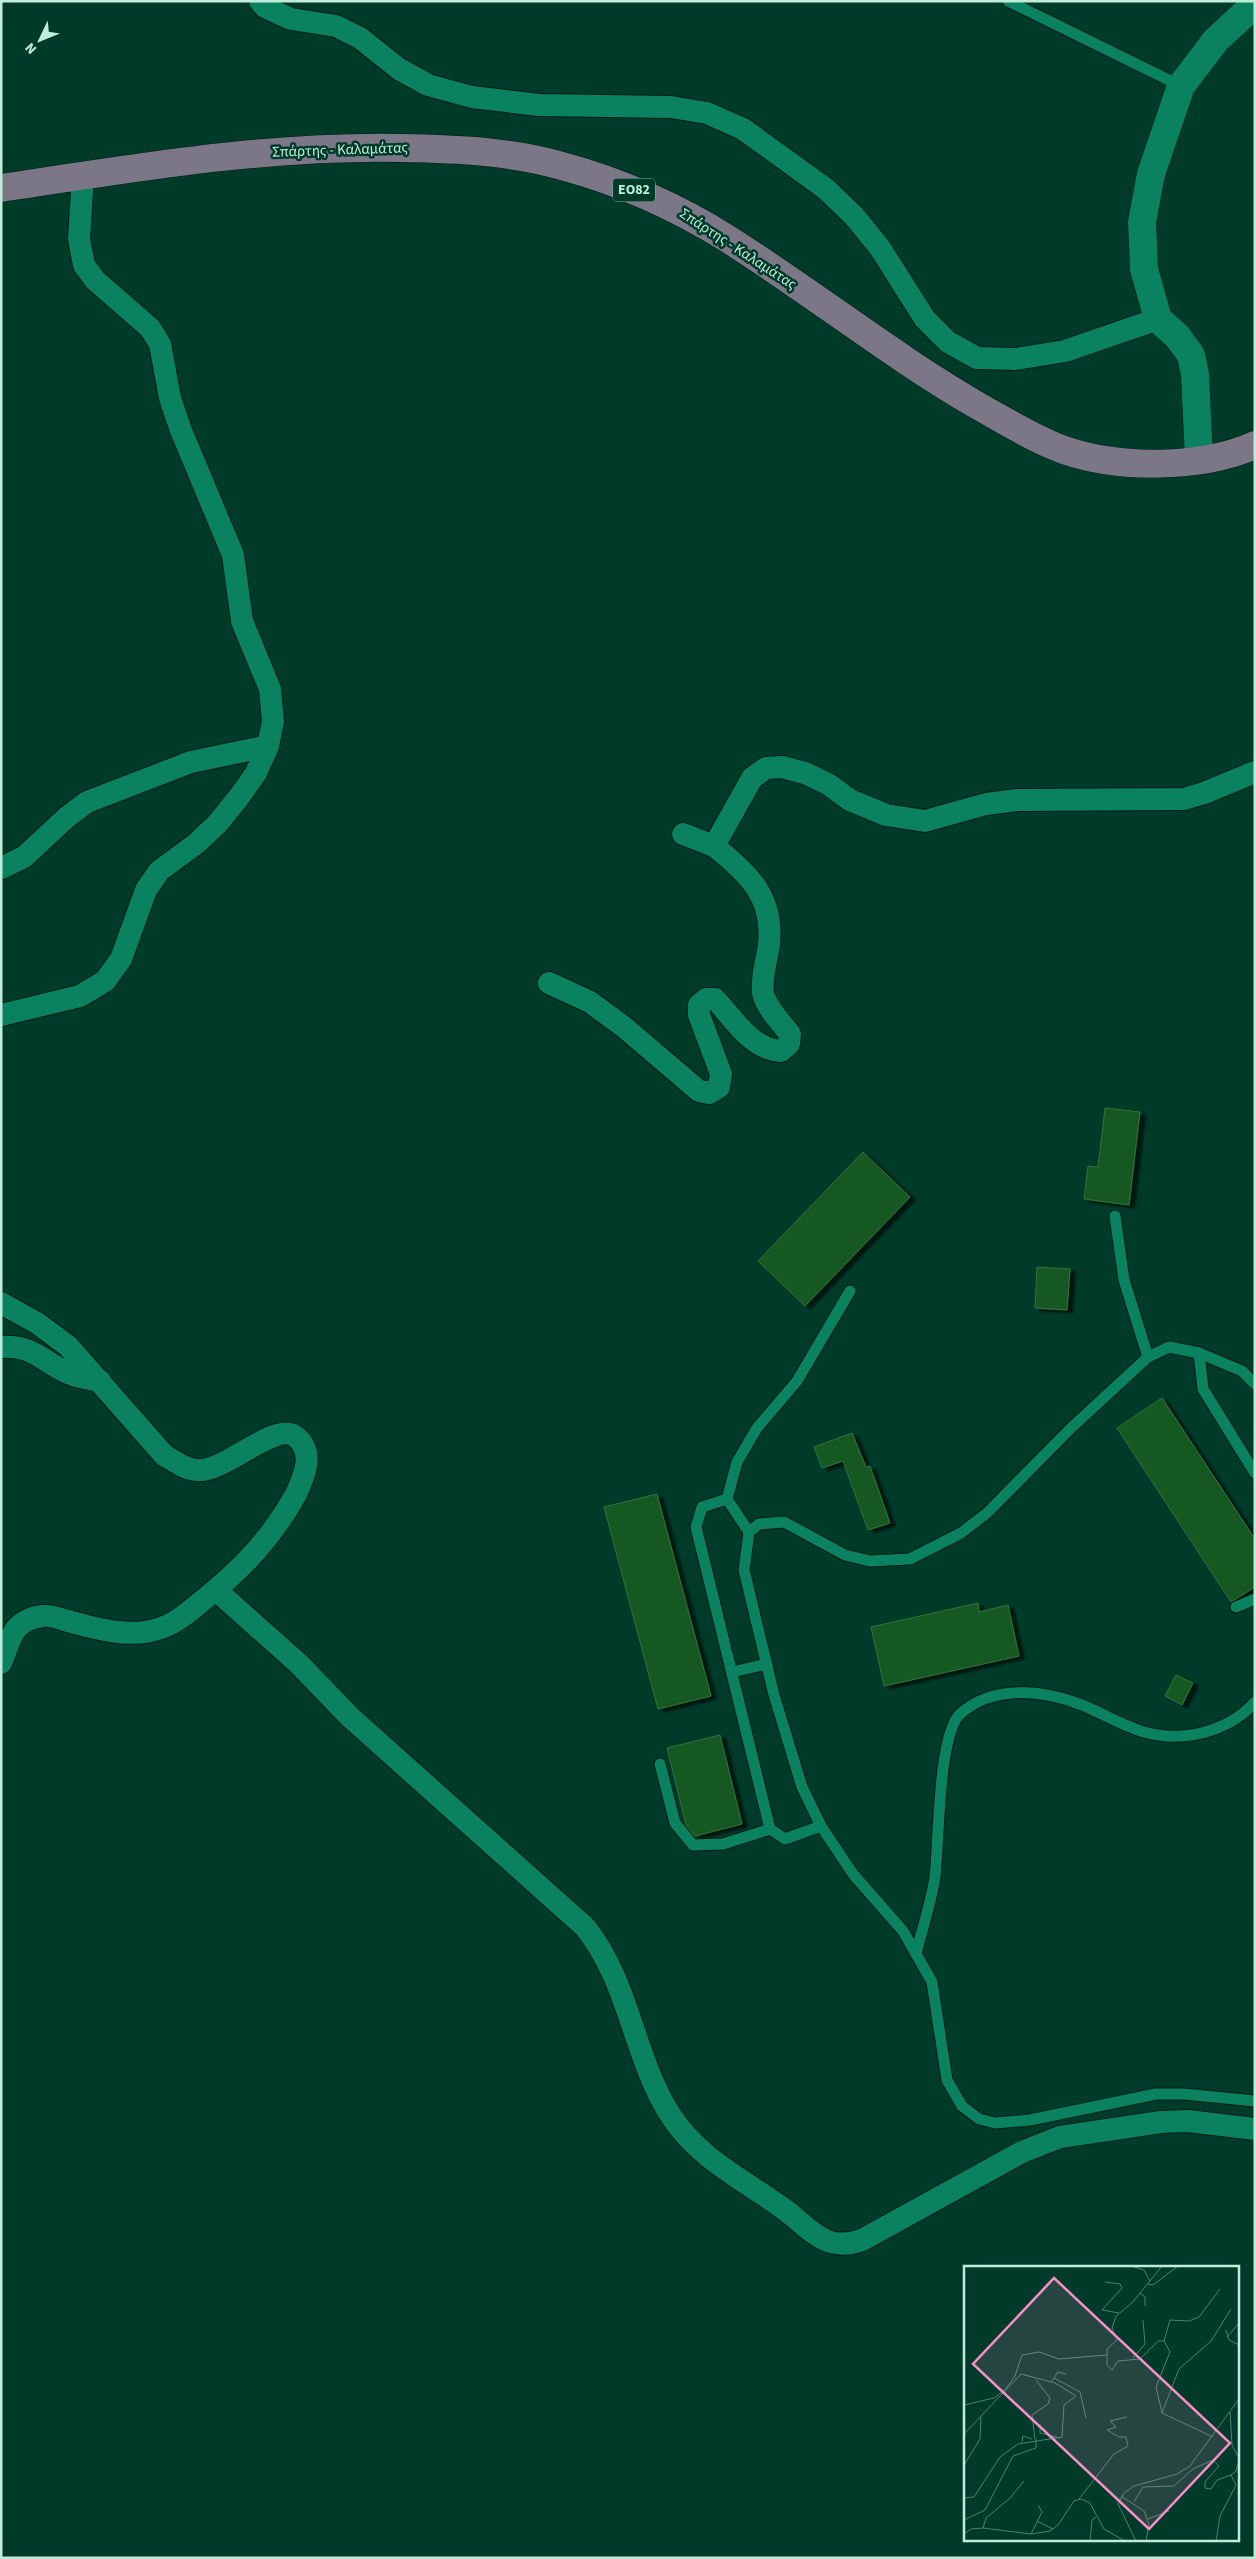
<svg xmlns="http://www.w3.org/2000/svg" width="1256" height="2559" viewBox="0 0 1256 2559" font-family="'Source Sans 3',sans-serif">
<defs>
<filter id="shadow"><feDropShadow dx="5.5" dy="3" stdDeviation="1" flood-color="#0009"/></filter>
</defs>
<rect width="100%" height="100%" fill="#003a29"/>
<!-- building -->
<g fill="#155923" stroke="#32733b" filter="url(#shadow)">
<path d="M1105 1108 1140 1112 1129 1205 1084 1199 1088 1166 1098 1167Z"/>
<path d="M863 1152 910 1197 805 1306 758 1261Z"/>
<path d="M1037 1267 1070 1269 1067 1310 1035 1308Z"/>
<path d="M1162 1398 1255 1539V1587L1231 1602 1117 1428Z"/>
<path d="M852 1433 866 1467 870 1466 890 1523 868 1530 843 1461 822 1468 814 1447Z"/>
<path d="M657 1494 711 1696 658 1709 604 1507Z"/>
<path d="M978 1603 979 1612 1008 1605 1019 1656 884 1686 871 1627Z"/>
<path d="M1176 1675 1193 1683 1182 1705 1165 1696Z"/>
<path d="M720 1735 742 1824 695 1836 686 1825 667 1748Z"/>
</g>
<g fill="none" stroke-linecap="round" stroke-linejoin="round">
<!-- service casing -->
<g stroke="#001e14" stroke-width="13">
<g id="service">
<path d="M1008 1 1181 86"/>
<path d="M1115 1216 1124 1280 1148 1357"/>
<path d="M1199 1353 1203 1389 1255 1473"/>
<path d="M1255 1384 1242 1371 1199 1353 1169 1347 1148 1357 1071 1428 987 1513 961 1533 910 1559 870 1561 845 1555 784 1522 759 1524 749 1532 744 1570 774 1695 802 1787 821 1826 853 1874 903 1931 932 1982 947 2080 962 2106 979 2119 995 2123 1030 2120 1156 2094H1184L1255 2101"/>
<path d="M727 1499 749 1532"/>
<path d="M1236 1607 1255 1599"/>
<path d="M732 1672 767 1664"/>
<path d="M660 1764 675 1823 693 1845 723 1844 770 1829"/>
<path d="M821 1826 785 1839 770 1829 696 1527 702 1507 727 1499 737 1462 757 1428 797 1381 850 1291"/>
<path d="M916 1954C922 1929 931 1903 935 1877 939 1843 938 1735 960 1714 993 1684 1043 1690 1082 1705 1102 1713 1123 1726 1144 1732 1183 1743 1228 1732 1255 1702"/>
</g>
</g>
<!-- minor casing -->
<g stroke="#001e14" stroke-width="24">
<g id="minor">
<path d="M260 1 265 7 291 19 336 26 360 38 399 69 428 85 472 97 539 105 671 107 707 113 743 129 826 189 854 216 880 248 925 319 948 342 977 358 1016 359 1065 351 1158 319"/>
<path d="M683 834 714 846"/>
<path d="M1 868 24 857 67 817 87 802 191 762 268 746"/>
<path d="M549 983 590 1002 624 1027 699 1091 709 1093 719 1087 721 1074 699 1015V1005L706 999H715C734 1019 752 1050 781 1051L789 1044 790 1034C781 1022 766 1008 763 993 761 976 767 960 769 944 774 897 748 873 714 846L752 778 766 768 782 767 805 773 828 784 850 800 886 815 925 821 986 804 1017 800 1184 799 1204 793 1255 772"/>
<path d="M1 1015 80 996 105 981 121 959 146 890 159 871 197 843 218 823 239 797 256 773 268 746 273 721 270 689 242 621 233 555 180 428 170 398 160 344 150 328 95 280 84 265 79 239 83 176"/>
<path d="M1 1303 37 1323 68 1346 164 1455C174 1461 183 1468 195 1470 223 1475 274 1421 295 1436 315 1451 305 1475 296 1494 272 1538 241 1570 202 1601 190 1611 176 1623 161 1628 131 1639 98 1629 68 1621 61 1619 51 1615 43 1616 33 1617 23 1621 16 1629 9 1638 6 1652 1 1663"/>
<path d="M1 1347C37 1345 43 1364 73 1375 81 1378 91 1379 100 1381"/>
<path d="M216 1590 299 1664 350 1717 585 1927C630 1983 633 2057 671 2116 698 2158 744 2180 784 2209 811 2229 825 2253 862 2240L1022 2152 1060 2137 1161 2122 1188 2121 1255 2129"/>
</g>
</g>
<!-- tertiary casing -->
<g stroke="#001e14" stroke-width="29">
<path id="tertiary" d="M1199 459 1195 374 1191 355 1177 336 1158 319 1144 269 1142 222 1151 174 1181 86 1216 40 1255 4"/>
</g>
<!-- primary casing -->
<g stroke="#001e14" stroke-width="29">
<path id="primary" d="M1 188C134 168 268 145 402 148 457 149 509 151 562 166 621 182 677 207 728 239 813 293 892 356 980 407 1007 422 1034 439 1064 450 1119 469 1201 469 1255 445"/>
</g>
<!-- service -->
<use href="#service" stroke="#0a8260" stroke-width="11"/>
<!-- minor -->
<use href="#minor" stroke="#0a8260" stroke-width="22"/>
<!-- tertiary -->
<use href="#tertiary" stroke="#0a8260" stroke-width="28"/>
<!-- primary -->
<use href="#primary" stroke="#7b7786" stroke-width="28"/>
</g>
<g text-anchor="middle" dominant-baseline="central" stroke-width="5" stroke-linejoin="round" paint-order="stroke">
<!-- shield labels -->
<rect fill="#003a29" stroke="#86b7a5" stroke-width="1" x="613" y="178.5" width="42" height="23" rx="4"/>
<g font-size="14" font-weight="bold" fill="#c0edda">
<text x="634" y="190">ΕΟ82</text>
</g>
<!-- street labels -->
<g font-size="15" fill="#c0edda" stroke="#003a29">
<text transform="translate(340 150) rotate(-2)">Σπάρτης - Καλαμάτας</text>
<text transform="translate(738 249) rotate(33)">Σπάρτης - Καλαμάτας</text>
</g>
</g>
<!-- overview -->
<g transform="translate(964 2266)">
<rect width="275" height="275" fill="#003a29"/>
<path fill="none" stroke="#4d8270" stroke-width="1" d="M167 0 180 4 186 15M198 0 168 37 152 50 148 62 153 74 143 83V99L148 104 154 95 176 93 194 75H200L206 86 192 121 198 147 249 171M141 16 156 18 158 22 138 44 155 47M184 18 189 19 214 0M176 27 181 31V40M262 64 265 74 275 79M263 71 275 57M200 75 206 54 225 55 235 51 256 23M169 92 181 78 179 54M90 112 94 106 102 108M87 116 90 112 116 126 122 152M0 139 30 132 41 124 51 110 58 89 75 86 95 93 143 89M266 146 268 179 275 192M198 147 215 103 247 75 267 43M76 158V167L96 172M0 168 57 108 91 117 112 130 100 139 98 171 54 178 36 191 10 231 0 232M71 173 68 149 84 138 86 132 72 114M58 176 59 170 68 173M0 199 16 173 17 151M157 230 180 245 185 258 182 275M115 233 150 188 164 180 162 171H155L143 164 152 161 146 155 163 151M170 236 179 221 210 220 229 203 249 194 255 200 241 216V222L247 223 253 214 267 209M184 253 205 245M0 254 21 244 49 190 72 182V173M73 255 89 263M19 262 22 252 46 232 60 215M0 268 7 263 19 262 67 268 86 265 94 259 110 235 117 233 126 237 140 263 161 275M67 268 78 246 74 239M126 275 128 254 132 251M172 275 154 238 160 227 170 220 213 208 226 200 275 133M252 275 256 250 272 219 267 209 272 205 275 194"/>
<path fill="#f98fca" fill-opacity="0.15" stroke="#f98fca" stroke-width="2.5" d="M90 12 266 177 185 263 9 98Z"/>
<rect width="275" height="275" fill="none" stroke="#c0edda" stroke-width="2.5"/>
</g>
<!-- border -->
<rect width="1256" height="2559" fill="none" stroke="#c0edda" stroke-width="5"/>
<!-- north arrow -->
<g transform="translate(40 40) rotate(227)" stroke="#003a29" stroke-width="4" paint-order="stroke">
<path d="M0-4L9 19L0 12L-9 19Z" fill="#c0edda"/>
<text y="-8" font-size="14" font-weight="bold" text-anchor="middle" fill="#c0edda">N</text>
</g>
</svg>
